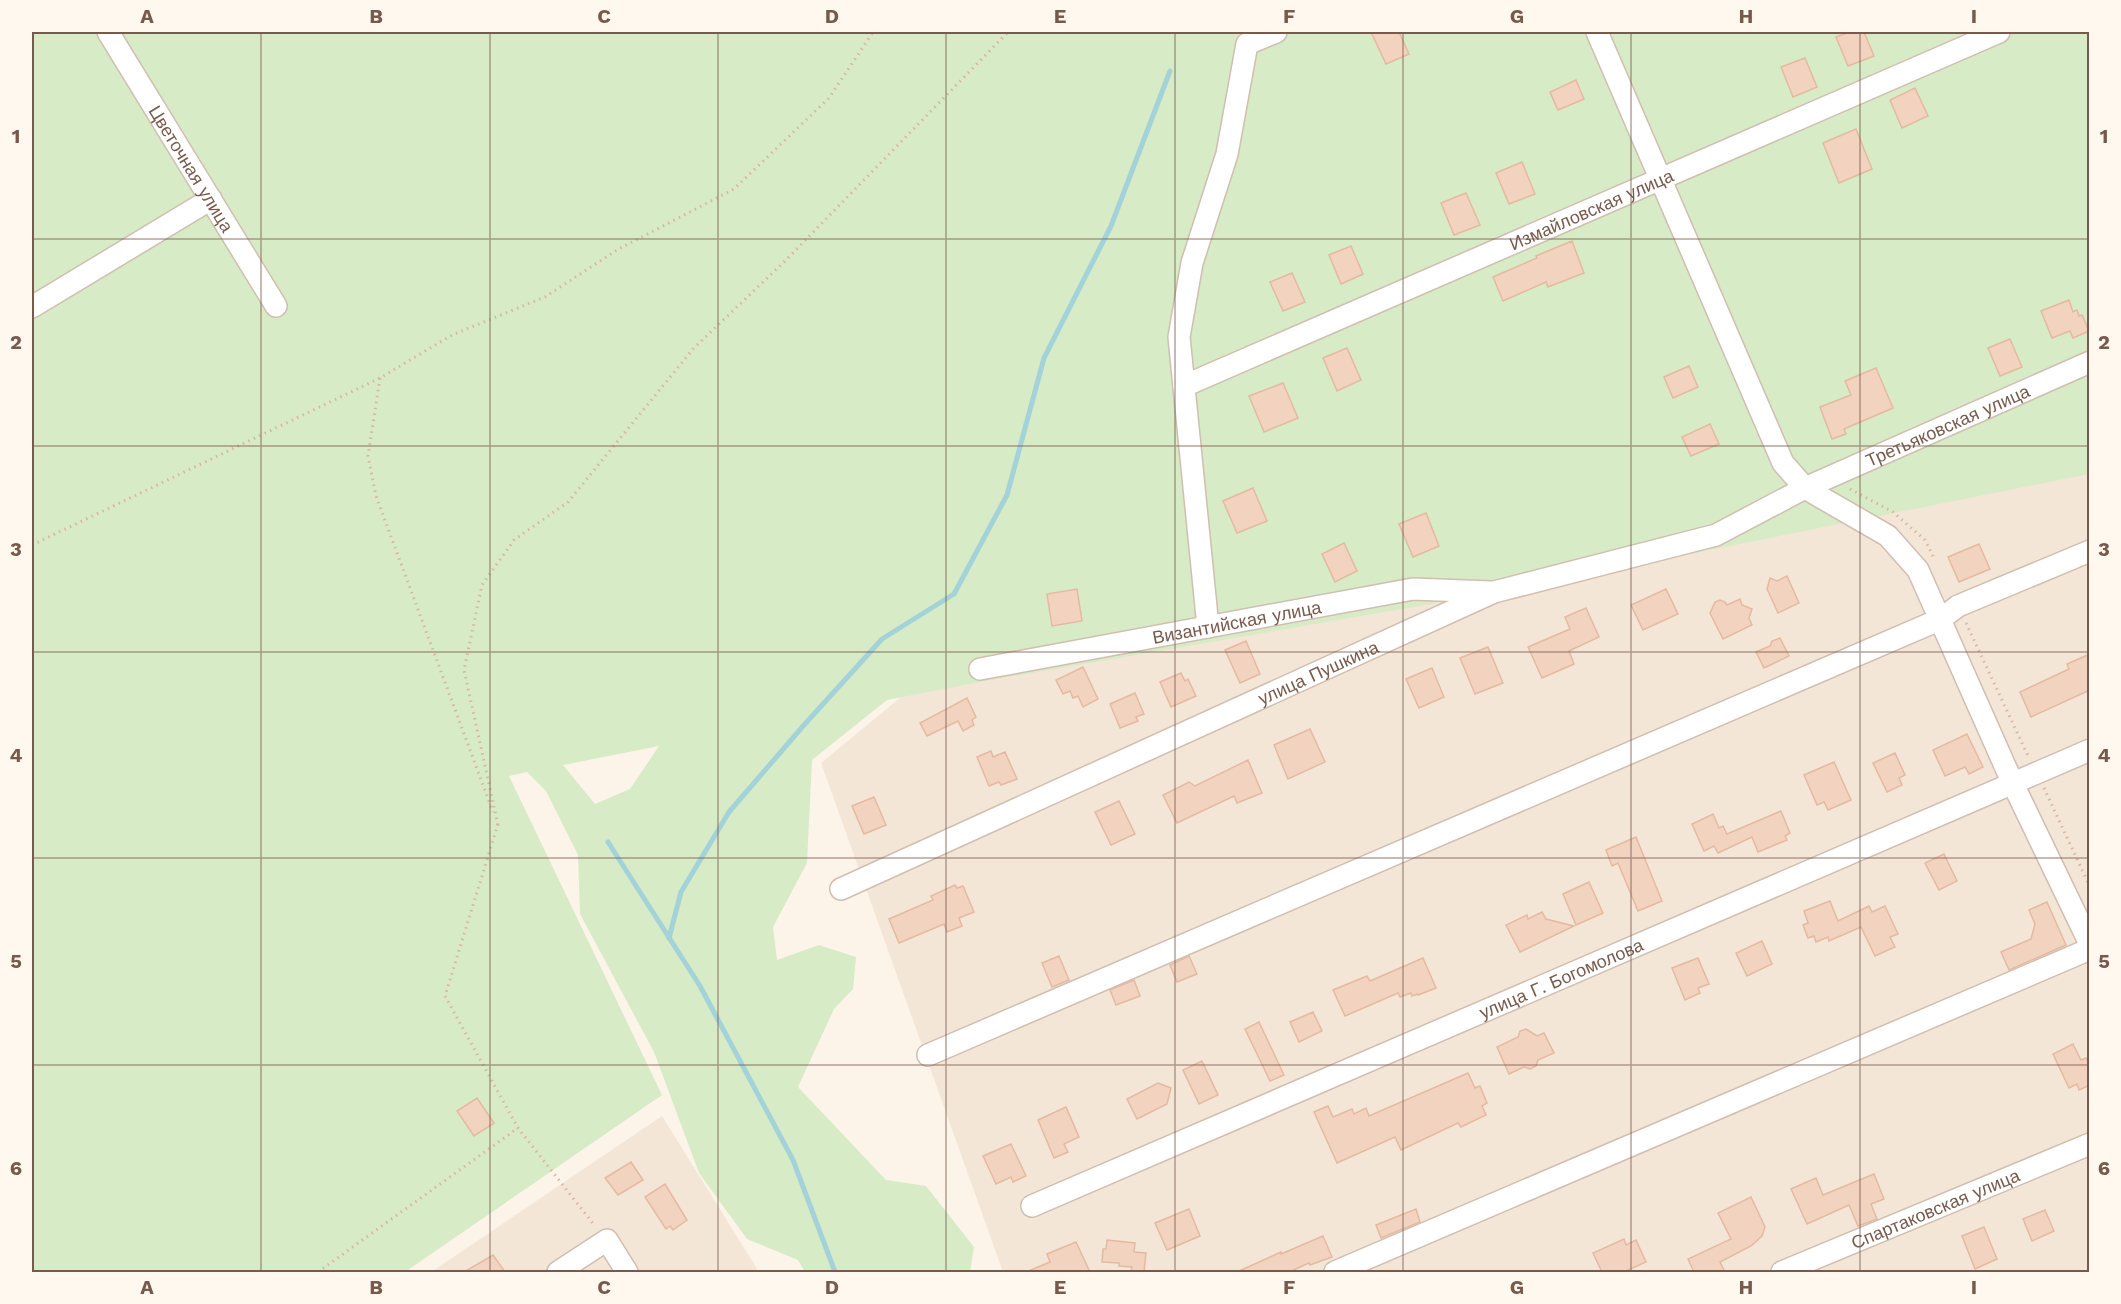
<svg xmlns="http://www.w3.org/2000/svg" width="2121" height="1304" viewBox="0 0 2121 1304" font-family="'Work Sans',sans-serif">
<rect width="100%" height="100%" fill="#fdf4e9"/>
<!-- residential -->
<g fill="#f4e6d7">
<path d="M2089 472V1272H1003L821 763 912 688Z"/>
<path d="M662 1116 759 1272H431Z"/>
</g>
<!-- green -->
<path fill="#d6ebc6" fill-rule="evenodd" d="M32 32H2089V474L1495 593 985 681 887 700 812 760 807 863 773 927 777 960 819 945 856 957 853 989 834 1009 798 1087 886 1180 926 1186 974 1247 970 1272H805L798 1260 747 1239 699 1173 654 1052 580 914 578 855 546 791 527 772 509 776 662 1095 405 1272H32ZM659 746 630 789 595 804 563 765Z"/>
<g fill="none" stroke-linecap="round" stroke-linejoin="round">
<!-- stream -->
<g stroke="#a3d2d9" stroke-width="5">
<path d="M608 842 700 986 793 1160 835 1272"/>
<path d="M669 938 681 892 729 812 804 725 882 639 954 594 1007 495 1044 358 1111 226 1170 71"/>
</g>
</g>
<!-- building -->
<g fill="#f2d3c0" stroke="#e5b9a0" stroke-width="1.5">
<path d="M1371 32H1399L1409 54 1386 64Z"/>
<path d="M1850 32H1864L1874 56 1848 66 1836 37Z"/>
<path d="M1805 58 1817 87 1793 97 1781 67Z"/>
<path d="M1576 80 1584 99 1558 110 1550 92Z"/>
<path d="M1915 88 1928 116 1902 128 1890 100Z"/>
<path d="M1856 129 1872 169 1839 183 1823 143Z"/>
<path d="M1522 162 1535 194 1509 204 1496 173Z"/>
<path d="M1466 193 1480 225 1454 235 1441 203Z"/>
<path d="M1572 241 1584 273 1548 287 1546 282 1503 301 1493 277 1537 258 1536 256Z"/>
<path d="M1351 246 1363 274 1341 284 1329 255Z"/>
<path d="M1292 273 1305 302 1283 311 1270 282Z"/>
<path d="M2069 300 2073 312 2077 310 2079 316 2082 315 2089 331 2073 338 2070 331 2052 338 2041 311Z"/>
<path d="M2010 339 2022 367 2000 376 1988 348Z"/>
<path d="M1347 348 1361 380 1337 391 1323 358Z"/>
<path d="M1689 366 1698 387 1673 398 1664 377Z"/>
<path d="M1876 368 1893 408 1844 429 1846 434 1832 439 1820 407 1851 395 1845 381Z"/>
<path d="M1283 383 1298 418 1264 432 1249 396Z"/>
<path d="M1710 424 1719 444 1691 456 1682 437Z"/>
<path d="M1253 488 1267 521 1237 533 1223 501Z"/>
<path d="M1426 513 1439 546 1413 557 1399 524Z"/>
<path d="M1344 543 1357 571 1335 582 1322 554Z"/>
<path d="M1979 544 1990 569 1959 582 1948 557Z"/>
<path d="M1787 576 1799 603 1778 613 1767 589 1770 578 1777 581Z"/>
<path d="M1077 589 1082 621 1052 626 1047 594Z"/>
<path d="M1666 589 1678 614 1643 630 1631 605Z"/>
<path d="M1740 599 1742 605 1752 609 1749 618 1752 625 1723 639 1710 613 1715 602 1720 600 1725 602 1727 605Z"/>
<path d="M1586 608 1599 637 1569 651 1574 664 1542 678 1528 647 1570 629 1565 617Z"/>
<path d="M1780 638 1789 656 1764 668 1756 652 1770 646 1772 641Z"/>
<path d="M1246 641 1260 674 1240 683 1225 650Z"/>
<path d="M1488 647 1503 683 1475 694 1460 658Z"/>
<path d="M2090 654V690L2031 717 2020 692 2069 669 2067 664Z"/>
<path d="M1083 667 1098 699 1083 707 1078 696 1073 698 1070 691 1063 694 1056 680Z"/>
<path d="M1432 668 1444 697 1419 708 1406 679Z"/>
<path d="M1181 673 1185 681 1188 679 1196 696 1171 707 1160 682Z"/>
<path d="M1135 693 1144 714 1136 717 1138 721 1120 728 1110 704Z"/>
<path d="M967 698 976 717 972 720 974 725 963 731 958 721 927 736 920 723Z"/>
<path d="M1310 729 1325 762 1288 779 1274 745Z"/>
<path d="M1967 734 1983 767 1969 774 1965 767 1945 776 1933 750Z"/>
<path d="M991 751 993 757 1005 752 1017 779 1001 785 999 782 989 786 977 757Z"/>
<path d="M1895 753 1905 775 1899 778 1902 785 1887 792 1873 763Z"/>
<path d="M1248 760 1262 793 1237 803 1234 796 1177 823 1163 795 1189 782 1195 786Z"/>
<path d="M1834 762 1851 800 1828 810 1824 802 1817 805 1804 775Z"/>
<path d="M874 797 886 825 864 834 852 806Z"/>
<path d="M1119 801 1135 834 1111 845 1095 812Z"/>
<path d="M1781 811 1790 833 1785 836 1787 840 1758 852 1752 837 1718 853 1714 846 1704 851 1692 824 1713 814 1719 828 1723 826 1727 834Z"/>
<path d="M1636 837 1662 901 1638 911 1618 863 1612 866 1606 850Z"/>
<path d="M1944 854 1957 881 1939 890 1925 863Z"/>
<path d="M1589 882 1603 913 1576 925 1563 894Z"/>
<path d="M955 885 957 888 963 886 974 912 959 918 962 926 947 932 944 924 899 943 889 919 933 900 931 896Z"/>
<path d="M1830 901 1838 921 1869 906 1872 912 1885 906 1898 934 1890 937 1895 947 1875 956 1861 927 1829 941 1828 937 1816 942 1814 936 1808 938 1803 925 1808 923 1804 911Z"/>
<path d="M2047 902 2066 945 2009 970 2001 952 2031 939 2035 924 2029 910Z"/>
<path d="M1542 912 1546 919 1574 926 1520 952 1506 925 1527 915 1528 919Z"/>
<path d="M1762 941 1772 964 1747 976 1736 953Z"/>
<path d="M1059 956 1069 980 1052 987 1042 963Z"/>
<path d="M1189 956 1197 974 1177 982 1170 965Z"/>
<path d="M1423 958 1436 988 1418 995 1417 994 1412 996 1411 993 1400 997 1398 993 1345 1016 1333 990 1367 976 1370 981Z"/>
<path d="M1698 958 1709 984 1698 988 1700 993 1685 1000 1672 968Z"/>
<path d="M1134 980 1140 996 1116 1005 1110 990Z"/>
<path d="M1313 1012 1322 1031 1299 1042 1290 1022Z"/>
<path d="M1259 1022 1284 1075 1270 1081 1245 1029Z"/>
<path d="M1526 1029 1537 1036 1544 1033 1554 1053 1538 1060 1536 1066 1530 1069 1524 1067 1509 1074 1497 1047 1518 1037 1520 1031Z"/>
<path d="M2073 1044 2081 1060 2086 1058 2090 1065V1085L2079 1090 2077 1084 2069 1088 2053 1054Z"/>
<path d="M1202 1061 1218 1095 1199 1104 1183 1070Z"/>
<path d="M1468 1073 1475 1088 1480 1086 1487 1103 1482 1106 1486 1115 1461 1127 1458 1123 1401 1150 1395 1137 1337 1163 1314 1112 1328 1106 1333 1117 1352 1109 1354 1114 1366 1108 1369 1116Z"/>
<path d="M1158 1083 1171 1088 1167 1104 1137 1119 1127 1099Z"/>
<path d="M477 1098 494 1123 474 1136 457 1111Z"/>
<path d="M1066 1107 1079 1137 1064 1144 1068 1152 1054 1158 1038 1120Z"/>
<path d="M1011 1144 1026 1176 1013 1182 1011 1177 996 1184 983 1156Z"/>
<path d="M631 1162 643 1180 618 1195 605 1178Z"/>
<path d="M1874 1174 1884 1199 1871 1204 1877 1219 1858 1226 1849 1205 1807 1224 1791 1189 1816 1178 1823 1195Z"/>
<path d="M665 1184 687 1220 673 1230 670 1226 666 1229 645 1197Z"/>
<path d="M1751 1197 1765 1227 1762 1236 1751 1246 1720 1262 1725 1272H1694L1688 1259 1731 1239 1718 1213Z"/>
<path d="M1189 1209 1200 1236 1167 1250 1155 1223Z"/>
<path d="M1416 1209 1420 1222 1381 1238 1376 1225Z"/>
<path d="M2045 1210 2054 1231 2032 1241 2023 1219Z"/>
<path d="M1984 1227 1997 1259 1975 1269 1962 1236Z"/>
<path d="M1323 1236 1332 1257 1310 1265 1309 1263 1289 1272H1237L1281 1252V1254Z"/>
<path d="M1624 1239 1626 1245 1636 1240 1646 1262 1624 1272H1602L1593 1253Z"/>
<path d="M1107 1240 1135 1243 1134 1252 1146 1253 1144 1272 1131 1271 1132 1267 1119 1266V1263L1102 1262 1103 1249H1106Z"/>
<path d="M1076 1242 1090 1272H1026L1050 1262 1047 1254Z"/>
<path d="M493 1255 505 1272H464Z"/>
</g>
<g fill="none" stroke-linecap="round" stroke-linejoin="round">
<!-- minor casing -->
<g stroke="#d1beb0" stroke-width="24">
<g id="minor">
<path id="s1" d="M108 32 276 306"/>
<path d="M1597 32 1783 463 1805 488 1888 536 1918 570 2013 784 2090 944"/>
<path d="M32 307 211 199"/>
<path id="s2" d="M1184 386 1999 32"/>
<path d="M1208 627 1179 337 1192 263 1227 154 1247 44 1276 32"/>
<path id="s3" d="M980 669 1413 589 1491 592"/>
<path id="s4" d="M841 889 1494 592 1716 535 1805 488 2090 362"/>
<path d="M928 1055 1941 619 1958 606 2090 551"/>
<path id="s5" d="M1032 1206 2090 750"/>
<path d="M558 1272 607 1240 627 1272"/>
<path d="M1335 1272 2090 949"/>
<path id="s6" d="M1782 1272 2090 1144"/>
</g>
</g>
<!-- path -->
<g stroke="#d8b6a3" stroke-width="3" stroke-dasharray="1.5 4.5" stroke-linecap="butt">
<path d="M380 378 368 456 376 496 493 812"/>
<path d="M1850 489 1893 512 1925 540 1934 558"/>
<path d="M32 545 380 378 452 335 545 297 617 250 734 189 829 98 873 32"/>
<path d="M1966 623 2029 758"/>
<path d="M2044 788 2090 887"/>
<path d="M498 824 445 996 518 1128 595 1226"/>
<path d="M498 825 464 670 482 585 514 540 568 502 693 349 787 259 1008 32"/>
<path d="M318 1272 518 1128"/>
</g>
<!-- minor -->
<use href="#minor" stroke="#fff" stroke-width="21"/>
</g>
<!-- grid -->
<path fill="none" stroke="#775a4c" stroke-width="1.5" stroke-opacity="0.55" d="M261 32V1272M490 32V1272M718 32V1272M946 32V1272M1175 32V1272M1403 32V1272M1631 32V1272M1860 32V1272M32 239H2090M32 446H2090M32 652H2090M32 858H2090M32 1065H2090"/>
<g text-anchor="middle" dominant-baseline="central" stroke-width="4.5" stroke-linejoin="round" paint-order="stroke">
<!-- street labels -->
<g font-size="18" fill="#775a4c" stroke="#fff8ef">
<text stroke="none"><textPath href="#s1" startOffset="160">Цветочная улица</textPath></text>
<text stroke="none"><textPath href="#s2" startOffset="444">Измайловская улица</textPath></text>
<text stroke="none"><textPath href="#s4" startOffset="1203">Третьяковская улица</textPath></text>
<text stroke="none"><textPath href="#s3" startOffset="261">Византийская улица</textPath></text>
<text stroke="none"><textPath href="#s4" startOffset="524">улица Пушкина</textPath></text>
<text stroke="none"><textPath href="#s5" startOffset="576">улица Г. Богомолова</textPath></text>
<text stroke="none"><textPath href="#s6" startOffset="166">Спартаковская улица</textPath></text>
</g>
</g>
<!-- border -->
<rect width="2121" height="1304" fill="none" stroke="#fff8ef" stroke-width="66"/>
<rect x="33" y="33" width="2055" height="1238" fill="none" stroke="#775a4c" stroke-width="2"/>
<g font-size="20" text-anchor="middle" font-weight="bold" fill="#775a4c">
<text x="147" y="23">A</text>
<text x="376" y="23">B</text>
<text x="604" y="23">C</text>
<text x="832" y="23">D</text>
<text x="1060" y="23">E</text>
<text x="1289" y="23">F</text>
<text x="1517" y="23">G</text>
<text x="1746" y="23">H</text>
<text x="1974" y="23">I</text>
<text x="16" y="143">1</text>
<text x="2104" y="143">1</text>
<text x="16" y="349">2</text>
<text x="2104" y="349">2</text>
<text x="16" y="556">3</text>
<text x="2104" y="556">3</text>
<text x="16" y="762">4</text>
<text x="2104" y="762">4</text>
<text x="16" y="968">5</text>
<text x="2104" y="968">5</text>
<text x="16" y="1175">6</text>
<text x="2104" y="1175">6</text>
<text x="147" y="1294">A</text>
<text x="376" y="1294">B</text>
<text x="604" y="1294">C</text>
<text x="832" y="1294">D</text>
<text x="1060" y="1294">E</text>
<text x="1289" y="1294">F</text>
<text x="1517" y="1294">G</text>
<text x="1746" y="1294">H</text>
<text x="1974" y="1294">I</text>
</g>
</svg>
